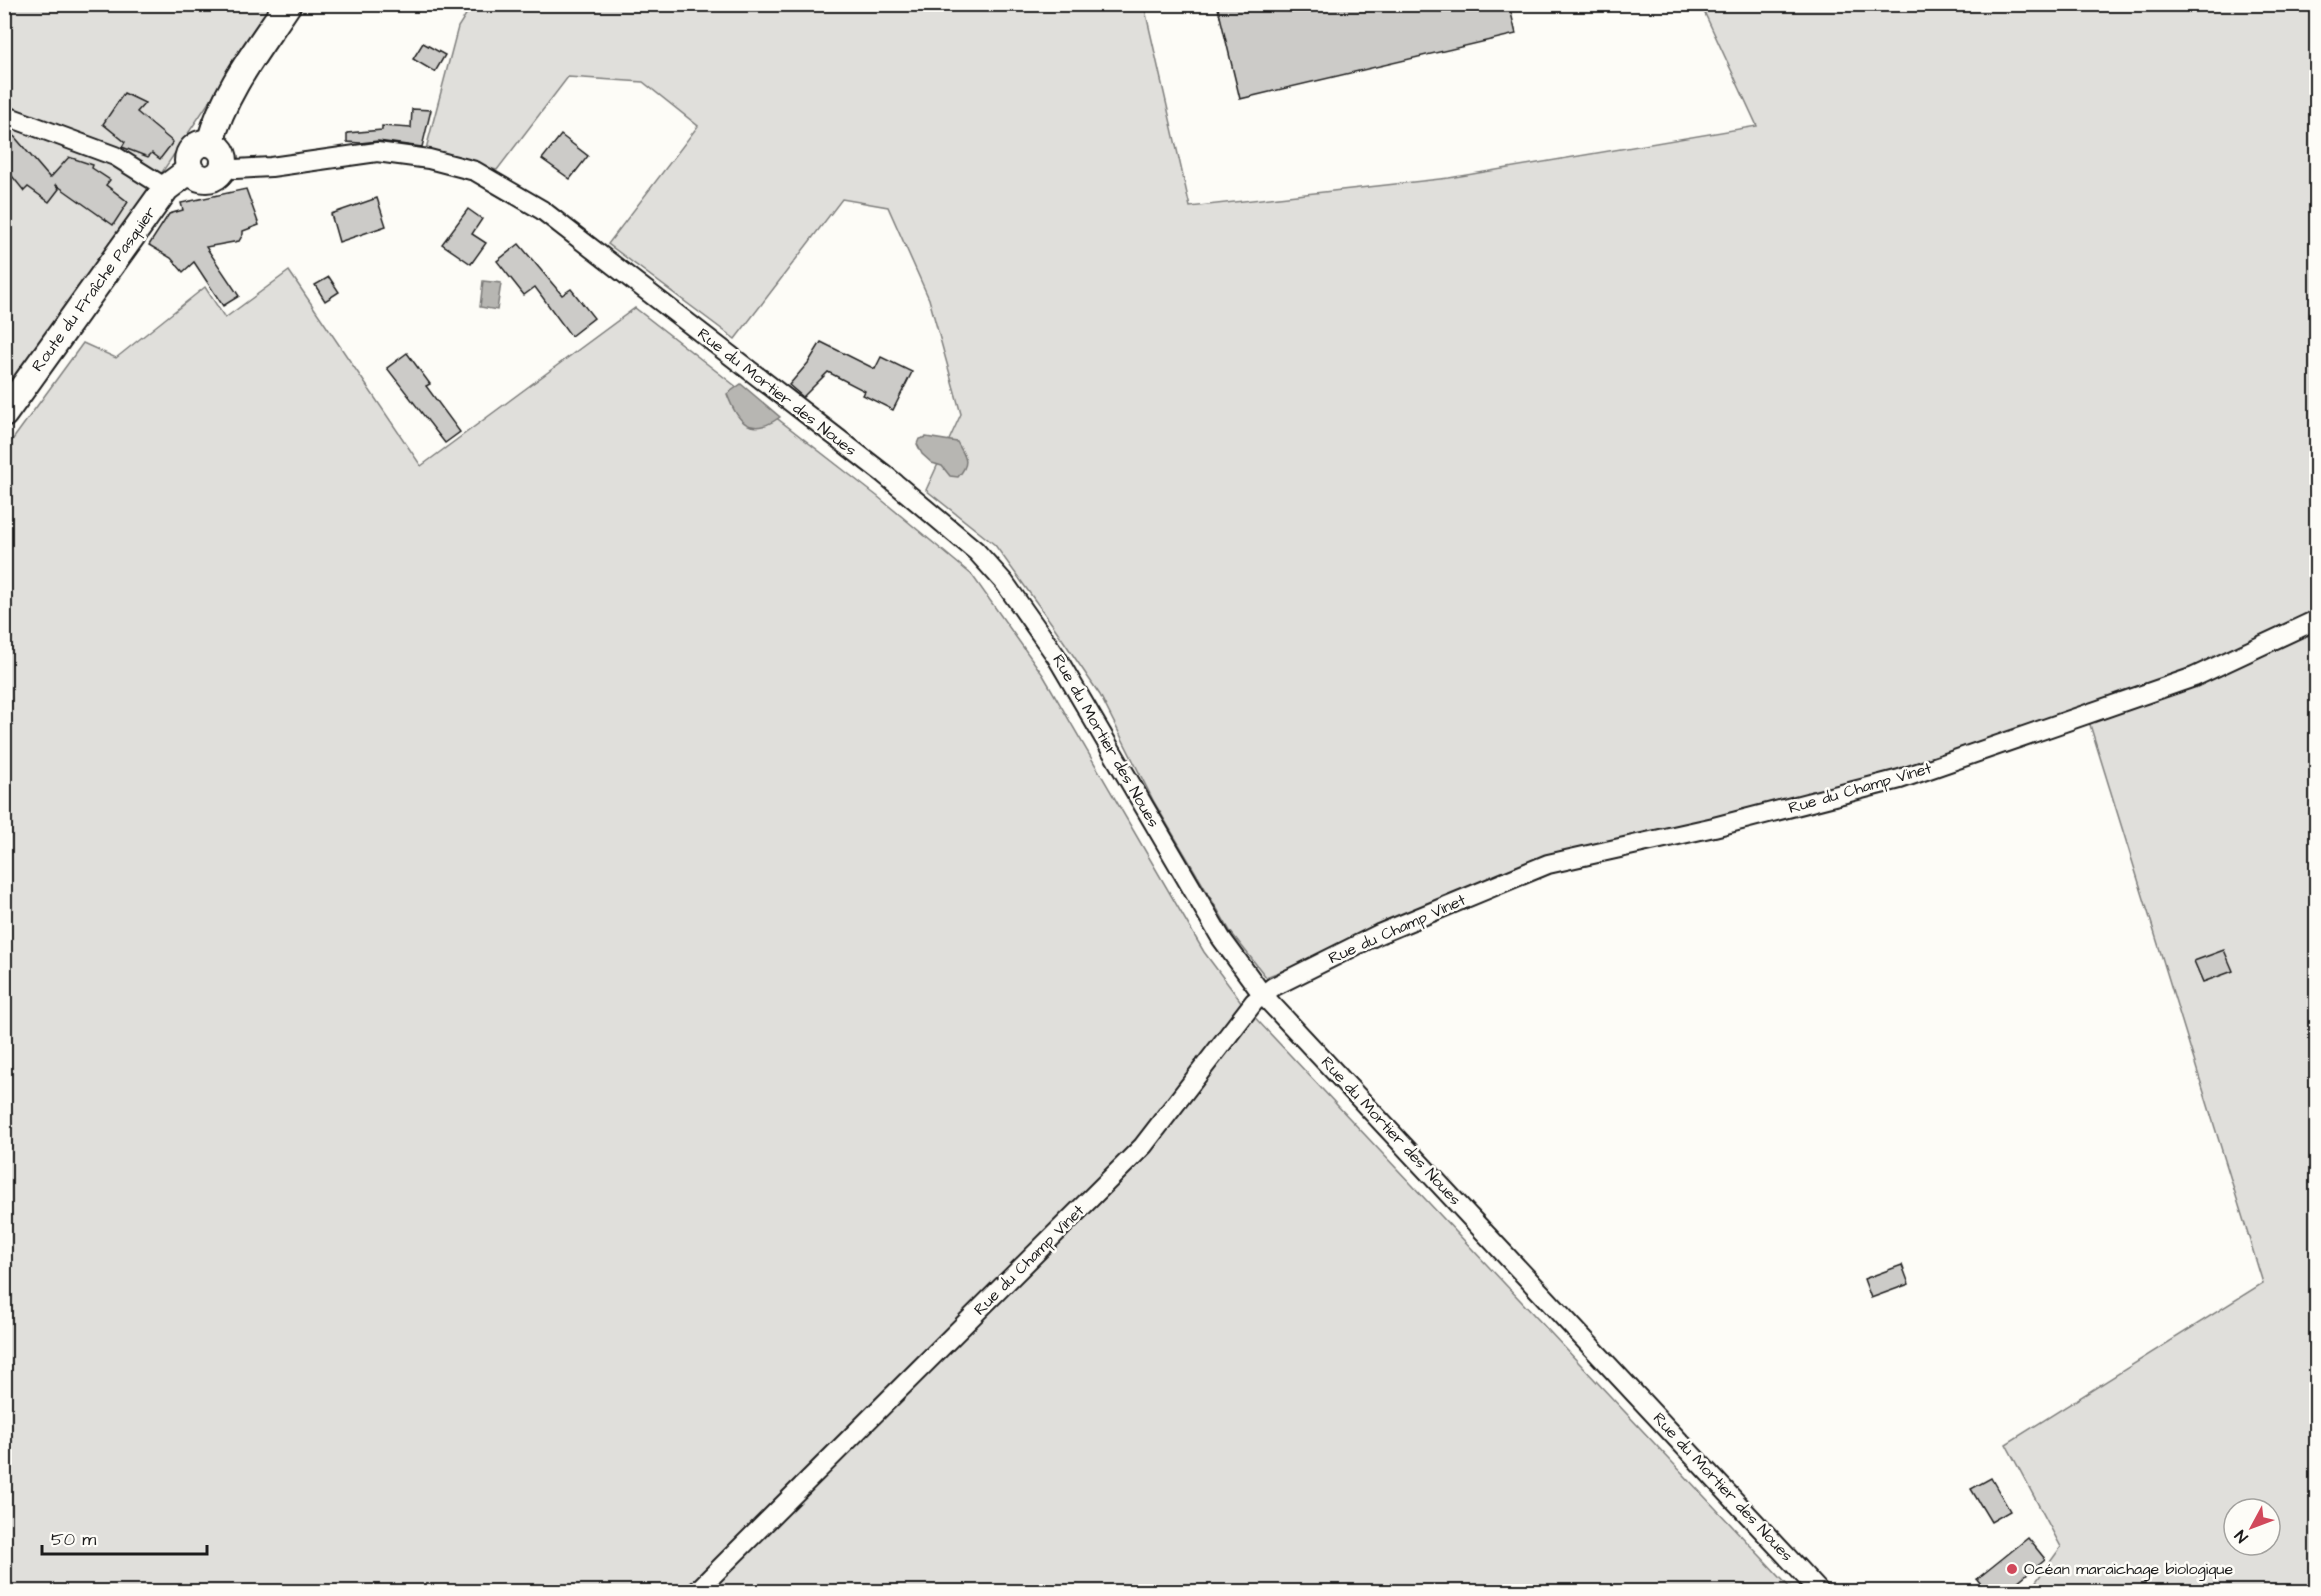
<svg xmlns="http://www.w3.org/2000/svg" width="2321" height="1596" viewBox="0 0 2321 1596" font-family="'Architects Daughter',sans-serif">
<rect width="100%" height="100%" fill="#fdfcf7"/>
<filter id="ink" filterUnits="userSpaceOnUse"><feTurbulence type="fractalNoise" baseFrequency=".0167" numOctaves="2"/><feDisplacementMap in="SourceGraphic" scale="12" xChannelSelector="R" yChannelSelector="G"/><feConvolveMatrix kernelMatrix="1 2 1 2 8 2 1 2 1" color-interpolation-filters="sRGB"/></filter>
<g filter="url(#ink)">
<!-- green -->
<g fill="#e0dfdb" stroke="#7e7e7c" stroke-width="1.5" fill-rule="evenodd">
<path d="M5 5H274L5 407Z"/>
<path d="M472 5H1144L1190 207 1449 178 1757 126 1701 5H2316V1591H2029L2061 1547 2006 1444 2263 1283 2087 715 1900 779 1548 864 1379 934 1266 977 1230 931 1154 802 1100 695 1052 624 995 545 926 490 961 414 929 299 888 207 842 199 735 339 608 244 698 126 643 82 568 77 497 170 479 166 426 149 458 27ZM2234 1509H2270V1545H2234Z"/>
<path d="M289 271 421 466 635 308 877 496 972 575 1043 675 1204 952 1245 1007 1793 1591 5 1592V450L83 343 116 358 205 287 225 318Z"/>
</g>
<!-- water -->
<g fill="#b7b6b2" stroke="#797876" stroke-width="1.5">
<path d="M483 281 501 283 497 310 480 307Z"/>
<path d="M741 384 780 417C750 439 737 421 727 394Z"/>
<path d="M926 437 957 442C966 458 971 462 958 477L950 476 942 466 932 463 922 454 917 444 919 439Z"/>
</g>
<!-- building -->
<g fill="#cccbc8" stroke="#1c1c1c" stroke-width="1.5">
<path d="M1217 4H1509L1516 34 1240 99Z"/>
<path d="M423 43 445 55 435 72 413 59Z"/>
<path d="M124 93 145 103 137 112 173 142 160 159 152 153 148 157 122 147 125 142 103 124Z"/>
<path d="M412 109 431 110 422 147 378 141 360 143 347 142V133L382 130V126L411 128Z"/>
<path d="M13 135 50 178 69 157 93 165 92 168 110 180 106 185 128 202 113 225 55 184 59 189 49 202 28 187 24 191 4 166V147Z"/>
<path d="M561 135 588 156 570 179 542 159Z"/>
<path d="M246 189 259 225 243 231V234L239 241 206 247 239 296 223 306 194 262 183 272 171 258 149 245 169 214 183 210 181 203Z"/>
<path d="M377 198 386 226 339 242 331 214Z"/>
<path d="M468 209 482 219 472 234 486 243 471 264 442 244Z"/>
<path d="M519 244 562 295 571 289 594 318 571 336 535 287 524 295 497 261Z"/>
<path d="M329 277 339 292 325 301 315 285Z"/>
<path d="M821 342 875 369 881 357 912 372 893 410 863 395 865 391 828 372 803 397 789 385 808 363Z"/>
<path d="M407 353 430 384 426 386 460 432 445 443 387 368Z"/>
<path d="M2224 950 2233 971 2203 982 2194 961Z"/>
<path d="M1902 1265 1909 1284 1871 1298 1864 1279Z"/>
<path d="M1991 1478 2010 1511 1991 1522 1971 1489Z"/>
<path d="M2028 1538 2045 1559 2005 1592H1987L1977 1579Z"/>
</g>
<g fill="none" stroke-linecap="round" stroke-linejoin="round">
<!-- street casing -->
<g stroke="#1c1c1c" stroke-width="22">
<g id="street">
<path d="M4 115 115 156 166 188"/>
<path d="M224 166 235 169 271 167 377 152 429 159 475 171 542 210 884 474 976 551 1004 582 1056 656 1221 938 1262 994 1820 1592"/>
<path d="M696 1592 1143 1146 1254 1002 1273 987 1379 934 1548 864 1714 827 1900 779 2194 677 2316 620"/>
</g>
</g>
<!-- secondary casing -->
<g stroke="#1c1c1c" stroke-width="30">
<g id="secondary">
<circle cx="206" cy="161" r="18"/>
<path d="M210 143C224 91 258 49 288 4"/>
<path d="M4 414 166 188 190 170"/>
</g>
</g>
<!-- street -->
<use href="#street" stroke="#fdfcf7" stroke-width="18"/>
<!-- secondary -->
<use href="#secondary" stroke="#fdfcf7" stroke-width="26"/>
</g>
</g>
<!-- markers -->
<circle fill="#d1495b" stroke="#fdfcf7" stroke-width="2" cx="2012" cy="1569" r="6"/>
<g text-anchor="middle" dominant-baseline="central" stroke-width="5" stroke-linejoin="round" paint-order="stroke">
<!-- street labels -->
<g font-size="16" fill="#1c1c1c" stroke="#fdfcf7">
<text transform="translate(94 289) rotate(-54)">Route du Fraîche Pasquier</text>
<text transform="translate(777 392) rotate(38)">Rue du Mortier des Noues</text>
<text transform="translate(1106 741) rotate(60)">Rue du Mortier des Noues</text>
<text transform="translate(1860 788) rotate(-16)">Rue du Champ Vinet</text>
<text transform="translate(1397 929) rotate(-24)">Rue du Champ Vinet</text>
<text transform="translate(1391 1131) rotate(47)">Rue du Mortier des Noues</text>
<text transform="translate(1029 1260) rotate(-45)">Rue du Champ Vinet</text>
<text transform="translate(1723 1487) rotate(47)">Rue du Mortier des Noues</text>
</g>
<!-- poi labels -->
<g font-size="16" fill="#1c1c1c" stroke="#fdfcf7" text-anchor="start">
<text x="2024" y="1569">Océan maraichage biologique</text>
</g>
</g>
<!-- margin -->
<rect width="2321" height="1596" fill="none" stroke="#fdfcf7" stroke-width="24"/>
<rect x="12" y="12" width="2297" height="1572" fill="none" stroke="#1c1c1c" stroke-width="2" filter="url(#ink)"/>
<!-- north arrow -->
<g transform="translate(2252 1527) rotate(229)"><circle r="28" fill="#fdfcf7" stroke="#a3a29f" stroke-width="1.5"/>
<path d="M0-4.5L10 22L0 15L-10 22Z" fill="#d1495b"/>
<text y="-9" font-size="16" font-weight="bold" text-anchor="middle" fill="#1c1c1c">N</text>
</g>
<!-- scale -->
<path d="M42 1545v9h165v-9" fill="none" stroke="#1c1c1c" stroke-width="3"/>
<text x="51" y="1545" font-size="18" fill="#1c1c1c" stroke="#fdfcf7" stroke-width="4.5" paint-order="stroke">50 m</text>
</svg>
